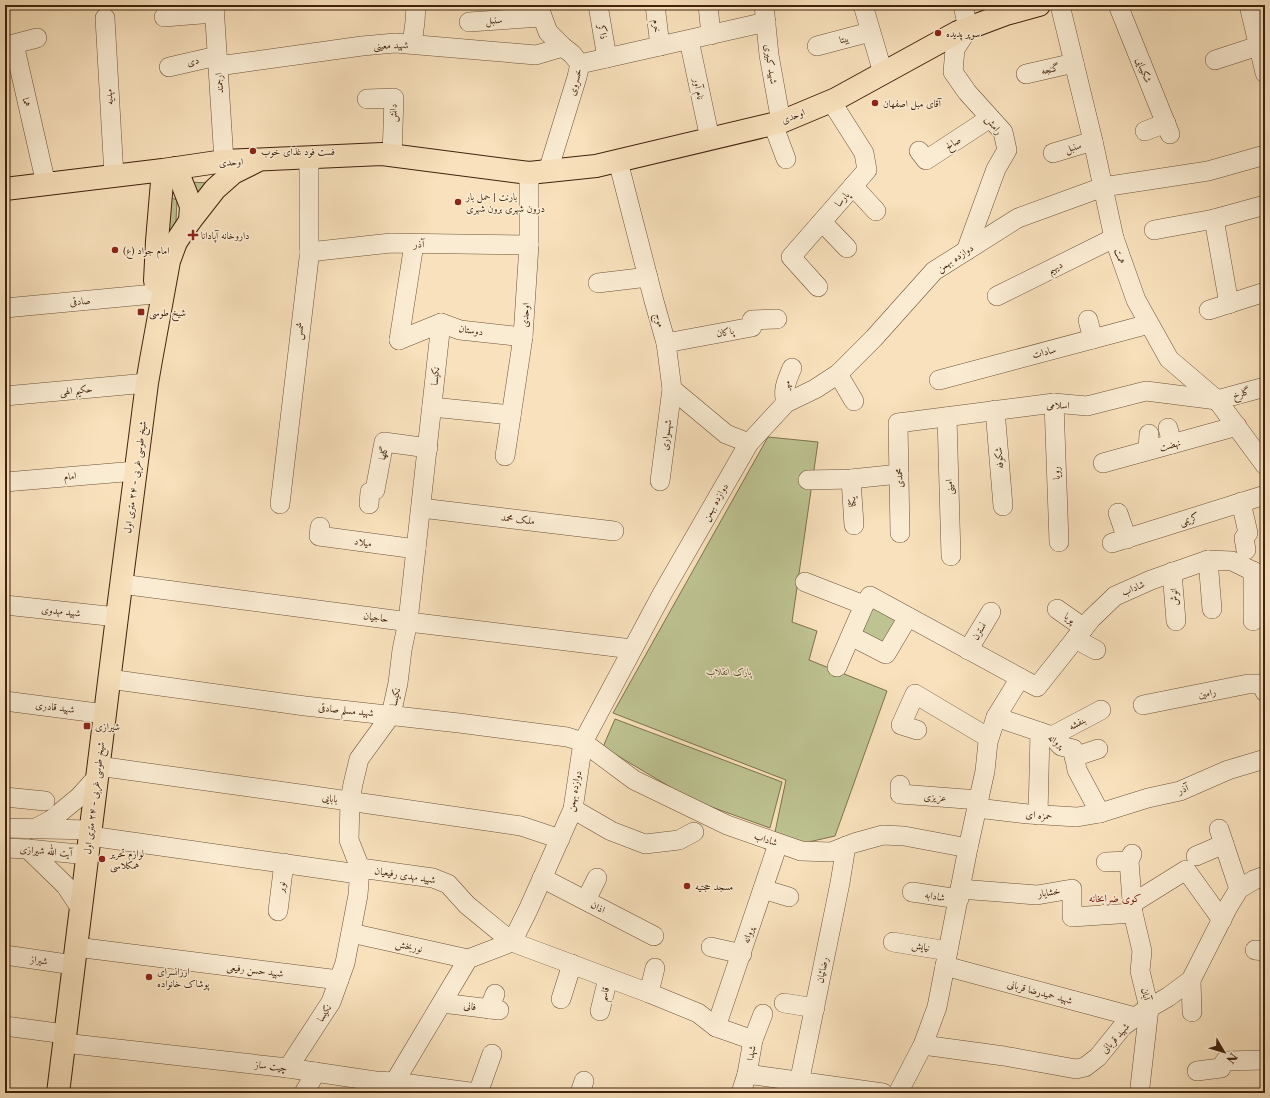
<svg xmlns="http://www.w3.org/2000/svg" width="1270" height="1098" viewBox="0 0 1270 1098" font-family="'Libre Caslon Text',Amiri,serif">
<rect width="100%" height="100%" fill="#f8e1bc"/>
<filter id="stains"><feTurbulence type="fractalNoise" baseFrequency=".005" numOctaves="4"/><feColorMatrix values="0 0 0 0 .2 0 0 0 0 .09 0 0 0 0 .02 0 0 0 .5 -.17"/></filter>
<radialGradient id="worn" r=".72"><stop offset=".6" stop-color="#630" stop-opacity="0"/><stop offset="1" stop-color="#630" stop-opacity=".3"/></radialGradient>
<!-- green -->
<g fill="#bdc391" stroke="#7e724e">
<path d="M186 182 212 183 195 207Z"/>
<path d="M169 197 177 200 176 221 161 259Z"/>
<path d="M768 437 818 442 792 622 817 631 809 660 887 691 835 836 804 843 775 832 786 780 613 713Z"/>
<path d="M871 601 902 618 884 649 855 633Z"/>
<path d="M615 719 782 782 770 828 692 800 603 747Z"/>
</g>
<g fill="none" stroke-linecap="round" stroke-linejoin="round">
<!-- minor casing -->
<g stroke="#6e5238" stroke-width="20">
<g id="minor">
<path d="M214 5 224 161"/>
<path d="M538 5 548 32 563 47 572 54 580 64 577 77 548 171"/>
<path d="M598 5 607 58"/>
<path d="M655 5 660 46"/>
<path d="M708 5 711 35"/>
<path d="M764 5 769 55 781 122"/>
<path d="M863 5 883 73"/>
<path d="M963 5 968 29 955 49 953 72 967 92 1003 132 1007 150 996 169 966 251"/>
<path d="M1060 5 1093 141 1114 238 1136 300 1169 359 1217 400 1265 465"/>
<path d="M1118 5 1170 134"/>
<path d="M1249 5 1265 73"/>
<path d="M164 17 214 13"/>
<path d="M105 18 114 176"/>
<path d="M469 22 542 17"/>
<path d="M37 38 14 44 46 184"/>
<path d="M689 40 710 139"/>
<path d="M412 44 415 22 416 5"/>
<path d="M817 46 870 32"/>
<path d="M1215 60 1258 46H1265"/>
<path d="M580 64 766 22"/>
<path d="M218 66 362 46 395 43 536 55 563 47"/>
<path d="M169 67 217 56"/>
<path d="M1026 74 1074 63"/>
<path d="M367 99 394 98 392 156"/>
<path d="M773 124 786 159"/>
<path d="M1145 131 1166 123"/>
<path d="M919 151 926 160 990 118"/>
<path d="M1053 153 1093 141"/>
<path d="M618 161 654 301 666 343 672 389 726 434 749 443"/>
<path d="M853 186 876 211"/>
<path d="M1214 219 1229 304"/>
<path d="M822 222 847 248"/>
<path d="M1154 230 1214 219 1265 205"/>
<path d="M309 252 391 243 529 245"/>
<path d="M598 283 648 277"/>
<path d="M818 287 791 257 867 170 864 153 831 101"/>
<path d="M997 296 1114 238"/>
<path d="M5 308 154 294"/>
<path d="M1209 310 1265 292"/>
<path d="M1088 320 1093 339"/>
<path d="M399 340 441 323 460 330 523 337"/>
<path d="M399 340 414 244"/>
<path d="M666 343 752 327V320L777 319"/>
<path d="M838 374 854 401"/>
<path d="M939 380 1149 324"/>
<path d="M5 396 147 383"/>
<path d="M786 403C782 390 787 380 792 368"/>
<path d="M1054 403 1059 542"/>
<path d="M432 407 511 415"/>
<path d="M995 410 1003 506"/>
<path d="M947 417 951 556"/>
<path d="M1168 428 1172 444"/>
<path d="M1148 450 1149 434"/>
<path d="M505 456 523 337 529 245V173"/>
<path d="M1103 463 1237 426"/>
<path d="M851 479 854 525"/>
<path d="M808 480 851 479 899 474"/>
<path d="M660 481 672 389"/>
<path d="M5 482 136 471"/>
<path d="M1241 502 1248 533 1244 538 1246 550"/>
<path d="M280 504 309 258V158"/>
<path d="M369 504 370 492 375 490 384 442 428 448"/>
<path d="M421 508 614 531"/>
<path d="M1118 513 1127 539"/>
<path d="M320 527 319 536 416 549"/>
<path d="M900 533 898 423 1054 403 1087 406 1146 391 1217 400 1265 387"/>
<path d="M1112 543 1265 495"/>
<path d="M1208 560 1212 609"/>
<path d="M1172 572 1176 621"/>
<path d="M805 582 864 605 870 596 1037 687 1091 619 1115 596 1151 580 1208 560 1232 561 1265 577"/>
<path d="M121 584 417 623 632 649"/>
<path d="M5 605 117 617"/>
<path d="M1057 609 1084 628"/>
<path d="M1253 621V571"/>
<path d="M851 636 886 654 908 617"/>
<path d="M1075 639 1096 650"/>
<path d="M968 650 991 612"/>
<path d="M837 667 864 605"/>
<path d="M109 679 305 706 459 723 567 737 583 742 634 780 727 825 801 851 831 852 854 843 883 835 904 836 968 848"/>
<path d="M5 701 105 714"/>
<path d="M1143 705 1248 684H1262L1265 692"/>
<path d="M996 717 1052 736 1061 746 1073 749 1077 770 1100 813"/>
<path d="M917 730 901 725 915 694 989 738"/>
<path d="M1052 736 1101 710"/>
<path d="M1074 757 1098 749"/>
<path d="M98 766 307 795 521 826 560 839"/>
<path d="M900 785V794L979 800"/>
<path d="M5 797 45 801"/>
<path d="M977 808 1028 814 1077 817 1100 813 1148 798 1180 791 1228 770 1265 759"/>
<path d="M573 809 611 831 645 844 679 840 694 832"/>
<path d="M1038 815 1040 732"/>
<path d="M5 828 90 830"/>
<path d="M34 829 51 820 79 797 97 777"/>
<path d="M1219 829 1239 889"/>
<path d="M90 836 351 873 360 868 433 878 448 884 467 905 512 942 649 993 698 1013 716 1027 753 1040"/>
<path d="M5 848 28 849 88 855"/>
<path d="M28 849 66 886 81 909"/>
<path d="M1132 854 1129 861 1133 913 1142 951 1140 971 1149 1008 1140 1087"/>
<path d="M1196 856 1224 844"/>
<path d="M1106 862 1129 861"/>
<path d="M542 878 654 936"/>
<path d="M763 889 789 897"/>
<path d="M960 889 1037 895 1072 889V917L1133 913"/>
<path d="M912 892 959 899"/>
<path d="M586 900 597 878"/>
<path d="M1133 903 1186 870 1222 920"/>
<path d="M278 911 284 863"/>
<path d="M351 933 468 959"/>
<path d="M893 942 948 951"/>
<path d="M76 947 339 980"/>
<path d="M711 947 742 954"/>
<path d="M1255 950 1265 951"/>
<path d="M5 955 74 965"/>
<path d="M945 966 1135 1017"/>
<path d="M1191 980 1192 1012"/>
<path d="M649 993 655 968"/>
<path d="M561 999 572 964"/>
<path d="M442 1003 499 1010"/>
<path d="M784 1003 815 1008"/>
<path d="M489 1009 495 994"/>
<path d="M600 1011 608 978"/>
<path d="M5 1026 65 1034"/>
<path d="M716 1027 778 844"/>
<path d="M64 1043 288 1068 375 1081 395 1082 477 1093"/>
<path d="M923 1045 1004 1056 1076 1069 1085 1067 1098 1057 1123 1026 1144 1011 1168 997 1191 980 1228 907 1239 889 1254 880 1265 876"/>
<path d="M288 1068 331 1002 345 963 358 895 360 868 349 840 350 801 353 784 359 759 391 715 398 683 402 650 408 621 441 323"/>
<path d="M1197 1071 1221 1068 1225 1061 1265 1060"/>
<path d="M747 1074 883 1093"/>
<path d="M304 1093 316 1072"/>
<path d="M388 1093 468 959 512 942 528 910 573 809 583 742 662 594 749 443 786 403 815 389 838 374 874 338 934 271 1018 218 1103 187 1208 171 1265 155"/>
<path d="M478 1093 492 1054"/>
<path d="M580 1093 584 1081"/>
<path d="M741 1093 747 1074 753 1040 763 1014"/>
<path d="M797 1093 840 883 846 846"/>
<path d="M898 1093 923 1045 937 1007 968 848 985 771 988 742 996 717 1020 678"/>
</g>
</g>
<!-- major casing -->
<g stroke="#40220c" stroke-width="24">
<g id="major">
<path d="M176 168 191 206 190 221"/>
<path d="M5 189 163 170 224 161 382 154 529 173 596 166 781 122 836 99 958 32 1006 14 1039 5"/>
<path d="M155 281 157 241 163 170"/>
<path d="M58 1093 117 617 147 383 151 360 169 261 176 242 190 221 215 189 233 173 255 162"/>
</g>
</g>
<!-- minor -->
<use href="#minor" stroke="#faecd3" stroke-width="19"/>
<!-- major -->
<use href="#major" stroke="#f8e1bc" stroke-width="22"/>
</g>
<!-- markers -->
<g fill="#8f2418" stroke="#faecd3" stroke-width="1.5">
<circle cx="938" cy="33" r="4"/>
<circle cx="875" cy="103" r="4"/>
<circle cx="253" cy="151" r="4"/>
<circle cx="458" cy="202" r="4"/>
<path d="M191 229h4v4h4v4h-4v4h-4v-4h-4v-4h4z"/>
<circle cx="115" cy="250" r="4"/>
<rect x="137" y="308" width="8" height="8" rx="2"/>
<rect x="83" y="722" width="8" height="8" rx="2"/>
<circle cx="102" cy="859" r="4"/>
<circle cx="687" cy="886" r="4"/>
<circle cx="149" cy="977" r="4"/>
</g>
<g text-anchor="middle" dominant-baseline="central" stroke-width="3" stroke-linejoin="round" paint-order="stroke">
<!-- street labels -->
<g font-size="10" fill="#40220c" stroke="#faecd3">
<text transform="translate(494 20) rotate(-3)">سنبل</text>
<text transform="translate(657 26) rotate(83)">خرم</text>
<text transform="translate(603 32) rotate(80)">ذاکر</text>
<text transform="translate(844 39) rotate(-15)">بیتا</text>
<text transform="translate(391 45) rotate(-1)">شهید معینی</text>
<text transform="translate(193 61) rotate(-12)">دی</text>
<text transform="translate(771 64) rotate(81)">شهید کبیری</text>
<text transform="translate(1050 69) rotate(-13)">گنجه</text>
<text transform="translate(1144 70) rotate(68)">شکیبایی</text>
<text transform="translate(575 82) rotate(-75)">خسروی</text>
<text transform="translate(219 83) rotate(-94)">ارجمند</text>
<text transform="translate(699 89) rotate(79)">نام آور</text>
<text transform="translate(109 97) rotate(-93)">مهدیه</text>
<text transform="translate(27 102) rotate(77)">هما</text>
<text transform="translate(393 113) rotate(-89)">دانش</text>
<text transform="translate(793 116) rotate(-22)">اوحدی</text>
<text transform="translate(994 125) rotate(53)">رامش</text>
<text transform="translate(953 143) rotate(-33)">صالح</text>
<text transform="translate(1073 147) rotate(-17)">سنبل</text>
<text transform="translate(231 162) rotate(-3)">اوحدی</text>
<text transform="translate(842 199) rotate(-49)">پارسا</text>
<text transform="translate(419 244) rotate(1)">آذر</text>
<text transform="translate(1120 256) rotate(71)">همت</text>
<text transform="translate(955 258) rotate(-33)">دوازده بهمن</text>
<text transform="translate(1055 267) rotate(-26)">دیهیم</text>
<text transform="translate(80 301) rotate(-5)">صادقی</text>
<text transform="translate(525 315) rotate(-86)">اوحدی</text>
<text transform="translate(660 320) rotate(74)">موج</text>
<text transform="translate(471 330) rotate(9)">دوستان</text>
<text transform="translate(299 331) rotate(-83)">شمس</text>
<text transform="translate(725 332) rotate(-11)">پاکان</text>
<text transform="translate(1044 352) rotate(-15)">سادات</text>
<text transform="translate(435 376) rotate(-84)">نکیسا</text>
<text transform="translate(786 385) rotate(-75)">مهر</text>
<text transform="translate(76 390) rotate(-5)">حکیم الهی</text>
<text transform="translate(1241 393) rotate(-16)">گلرخ</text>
<text transform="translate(1058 405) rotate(1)">اسلامی</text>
<text transform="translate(666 435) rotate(-83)">شهسواری</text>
<text transform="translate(1170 445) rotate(-15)">نهضت</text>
<text transform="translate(383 453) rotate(-78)">گلها</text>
<text transform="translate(999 458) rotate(-95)">شکوفه</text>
<text transform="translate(1056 473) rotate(-92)">رویا</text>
<text transform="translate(70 476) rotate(-5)">امام</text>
<text transform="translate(135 477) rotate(-82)">شیخ طوسی غربی - ۲۴ متری اول</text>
<text transform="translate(899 478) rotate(-91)">محمدی</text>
<text transform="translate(949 487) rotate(-92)">امینی</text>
<text transform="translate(715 502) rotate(-60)">دوازده بهمن</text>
<text transform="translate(852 502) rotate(-94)">یکتا</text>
<text transform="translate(518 519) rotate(7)">ملک محمد</text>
<text transform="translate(1189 519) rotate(-18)">کریمی</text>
<text transform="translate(363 542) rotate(8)">میلاد</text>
<text transform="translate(1133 588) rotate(-23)">شاداب</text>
<text transform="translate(1174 597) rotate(-94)">انوش</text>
<text transform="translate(61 611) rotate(6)">شهید مهدوی</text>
<text transform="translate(376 617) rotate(8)">حاجیان</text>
<text transform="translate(1070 618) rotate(35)">پویا</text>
<text transform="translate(979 631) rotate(-59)">نسترن</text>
<text transform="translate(1207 693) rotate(-11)">رامین</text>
<text transform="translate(395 697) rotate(-78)">نکیسا</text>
<text transform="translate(55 707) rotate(7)">شهید قادری</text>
<text transform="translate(346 710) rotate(6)">شهید مسلم صادقی</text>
<text transform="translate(1077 723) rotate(-28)">بنفشه</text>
<text transform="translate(1056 741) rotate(34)">پروانه</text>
<text transform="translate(1183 789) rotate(-21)">آذر</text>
<text transform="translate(574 791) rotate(-79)">دوازده بهمن</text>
<text transform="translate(935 797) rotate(4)">عزیزی</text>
<text transform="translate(94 798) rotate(-83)">شیخ طوسی غربی - ۲۴ متری اول</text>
<text transform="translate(330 798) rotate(8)">بابایی</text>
<text transform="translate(1039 815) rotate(4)">حمزه ای</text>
<text transform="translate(766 839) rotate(19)">شاداب</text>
<text transform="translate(46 851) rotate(5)">آیت الله شیرازی</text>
<text transform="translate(405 875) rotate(9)">شهید مهدی رفیعیان</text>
<text transform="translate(281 887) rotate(-83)">نوبر</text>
<text transform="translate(1049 892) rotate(-9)">خشایار</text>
<text transform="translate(935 896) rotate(10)">شادابه</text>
<text transform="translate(598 907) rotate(27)">اذان</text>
<text transform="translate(748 935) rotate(-72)">پروانه</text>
<text transform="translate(409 946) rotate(12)">نوربخش</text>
<text transform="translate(921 946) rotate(10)">نیایش</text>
<text transform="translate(39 960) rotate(8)">شیراز</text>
<text transform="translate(255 970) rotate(7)">شهید حسن رفیعی</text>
<text transform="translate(822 970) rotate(-79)">رضائیان</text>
<text transform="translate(1040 992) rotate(15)">شهید حمیدرضا قربانی</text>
<text transform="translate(604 994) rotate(-76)">قاسم</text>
<text transform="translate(1146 994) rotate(77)">آبان</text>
<text transform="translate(470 1006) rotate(8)">فانی</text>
<text transform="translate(324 1013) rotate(-58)">نکیسا</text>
<text transform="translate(1115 1038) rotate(-48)">شهید قربانی</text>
<text transform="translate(751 1053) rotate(-80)">شهدا</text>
<text transform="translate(271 1066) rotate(7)">چیت ساز</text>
</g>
<!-- poi labels -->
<g font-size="10" fill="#40220c" stroke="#faecd3" text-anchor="start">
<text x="946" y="33">سوپر پدیده</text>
<text x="883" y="103">آقای مبل اصفهان</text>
<text x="261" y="151">فست فود غذای خوب</text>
<text x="466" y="196">بارنت | حمل بار<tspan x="466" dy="12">درون شهری برون شهری</tspan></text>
<text x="201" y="235">داروخانه آپادانا</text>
<text x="123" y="250">امام جواد (ع)</text>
<text x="149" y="312">شیخ طوسی</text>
<text x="95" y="726">شیرازی</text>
<text x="110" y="853">لوازم تحریر<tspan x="110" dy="12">همکلاسی</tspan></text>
<text x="695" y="886">مسجد حجتیه</text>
<text x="157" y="971">ارزانسرای<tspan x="157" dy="12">پوشاک خانواده</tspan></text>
</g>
<!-- park labels -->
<g font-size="10" font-style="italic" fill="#5f4a2d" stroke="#faecd3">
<text x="729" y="671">پارک انقلاب</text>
</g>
<!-- neighbourhood labels -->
<g font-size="11" fill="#7a1f14" stroke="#faecd3">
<text x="1115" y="898">کوی ضرابخانه</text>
</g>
</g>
<!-- margin -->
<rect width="1270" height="1098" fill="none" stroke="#f8e1bc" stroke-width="20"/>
<rect x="6" y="6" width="1258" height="1086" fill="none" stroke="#40220c" stroke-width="2"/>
<rect x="10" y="10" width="1250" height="1078" fill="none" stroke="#40220c"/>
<!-- north arrow -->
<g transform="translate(1224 1052) rotate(128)" stroke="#faecd3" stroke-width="3" paint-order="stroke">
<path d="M0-3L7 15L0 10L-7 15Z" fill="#40220c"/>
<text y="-6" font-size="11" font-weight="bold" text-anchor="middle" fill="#40220c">N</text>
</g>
<rect width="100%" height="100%" filter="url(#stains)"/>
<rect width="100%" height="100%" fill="url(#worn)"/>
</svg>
